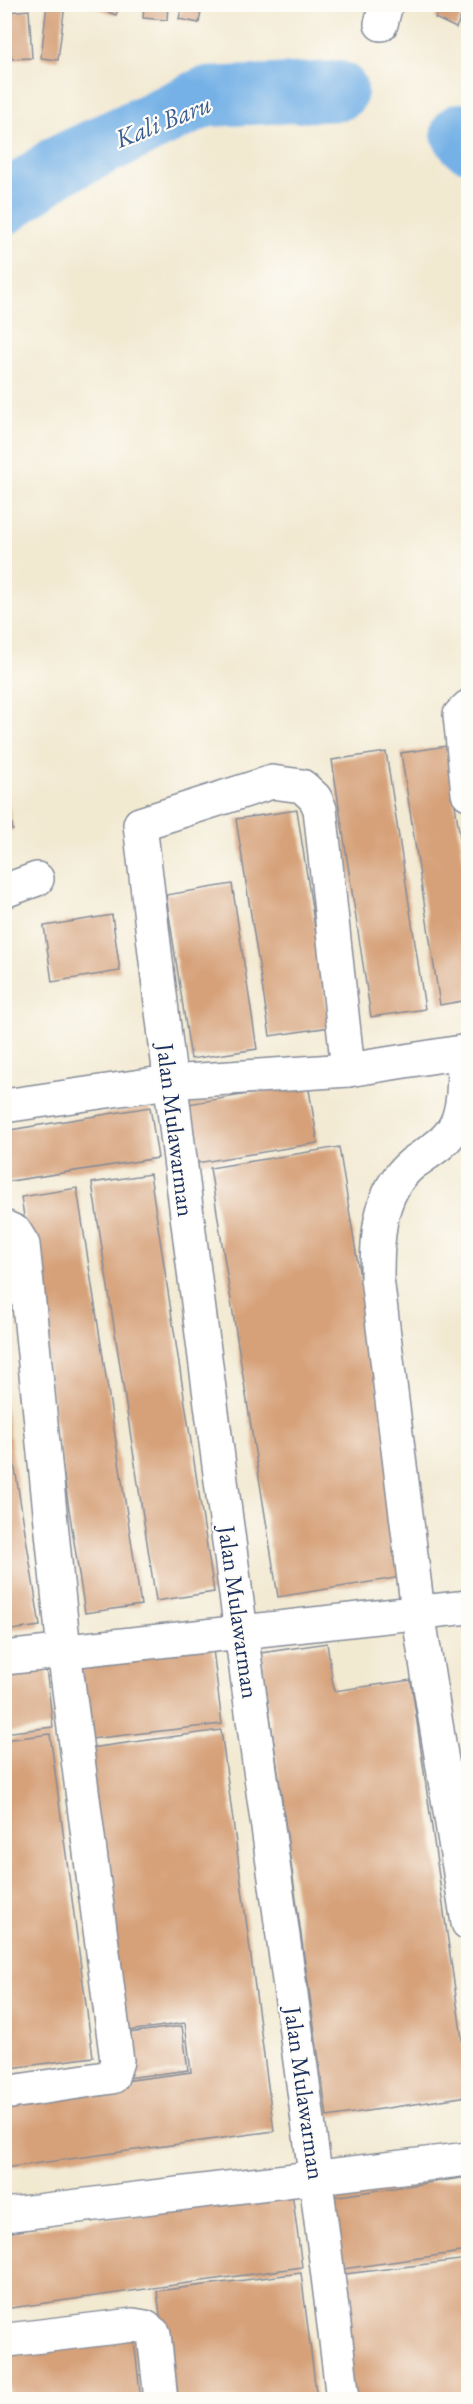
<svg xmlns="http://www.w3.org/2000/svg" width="473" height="2404" viewBox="0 0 473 2404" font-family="'EB Garamond',serif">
<rect width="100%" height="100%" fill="#fdfcf7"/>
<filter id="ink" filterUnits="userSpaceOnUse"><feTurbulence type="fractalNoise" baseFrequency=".0167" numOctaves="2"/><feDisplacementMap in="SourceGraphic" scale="12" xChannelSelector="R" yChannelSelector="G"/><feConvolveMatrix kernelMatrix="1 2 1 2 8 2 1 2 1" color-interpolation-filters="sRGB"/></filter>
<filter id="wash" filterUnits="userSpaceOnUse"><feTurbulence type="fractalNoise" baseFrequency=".008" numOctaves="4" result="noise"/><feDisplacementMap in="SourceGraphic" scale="24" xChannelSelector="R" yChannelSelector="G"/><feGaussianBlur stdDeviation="1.35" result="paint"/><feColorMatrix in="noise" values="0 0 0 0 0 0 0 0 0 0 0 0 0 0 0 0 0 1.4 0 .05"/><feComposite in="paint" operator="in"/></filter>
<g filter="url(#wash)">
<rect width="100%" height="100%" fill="#f2e9d1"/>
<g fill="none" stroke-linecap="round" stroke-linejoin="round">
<!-- river -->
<g stroke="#74b1e6" stroke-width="60">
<path d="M461 133 468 142"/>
<path d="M4 205 56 167 205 97 338 91"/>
</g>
</g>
<g id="blocks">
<!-- building -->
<g fill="#d6a179">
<path d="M47 4H65L58 60 41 58Z"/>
<path d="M85 4H120L116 15Z"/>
<path d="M144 4H168L167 20 143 18Z"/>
<path d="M182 4H202L199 23 179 19Z"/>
<path d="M441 4H467L456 28 435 18Z"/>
<path d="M29 10 32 58 11 59 8 12Z"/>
<path d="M446 746 468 890V1000L440 1005 401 753Z"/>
<path d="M386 752 425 1009 371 1017 332 760Z"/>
<path d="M4 780 13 830 4 832Z"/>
<path d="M297 810 330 1027 270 1036 236 819Z"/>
<path d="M232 884 257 1049 191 1059 166 895Z"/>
<path d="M112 915 120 971 52 982 44 926Z"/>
<path d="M308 1084 318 1143 191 1164 182 1105Z"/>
<path d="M150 1107 158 1158 4 1182V1131Z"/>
<path d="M339 1147 408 1576 278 1597 210 1168Z"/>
<path d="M150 1174 214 1592 156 1601 92 1183Z"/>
<path d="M77 1188 141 1605 85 1613 21 1197Z"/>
<path d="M4 1399 40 1626 4 1631Z"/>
<path d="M212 1641 222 1724 82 1740 73 1656Z"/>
<path d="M327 1643 334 1691 411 1680 468 2081V2096L327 2117 261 1653Z"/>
<path d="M45 1660 53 1727 4 1733V1665Z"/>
<path d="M221 1730 274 2131 4 2168V2097L191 2072 185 2023 121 2032 83 1749Z"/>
<path d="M50 1734 93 2057 4 2069V1740Z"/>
<path d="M182 2026 188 2070 127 2078 121 2034Z"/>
<path d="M468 2177V2251L343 2269 332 2197Z"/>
<path d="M292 2192 302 2267 4 2309V2233Z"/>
<path d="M468 2259V2400H351L337 2275Z"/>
<path d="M301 2273 317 2400H170L157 2291Z"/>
<path d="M133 2332 141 2400H10L4 2351Z"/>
</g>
</g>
</g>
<g filter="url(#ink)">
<use href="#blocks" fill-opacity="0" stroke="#868c98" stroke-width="1.5"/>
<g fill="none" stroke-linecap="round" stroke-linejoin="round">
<!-- minor casing -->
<g stroke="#868c98" stroke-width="36">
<g id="minor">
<path d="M381 24 386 4"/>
<path d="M468 707 460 715 468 793"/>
<path d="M4 891 37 879"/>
<path d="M464 1052C463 1075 466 1103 456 1124 447 1143 428 1152 412 1164 378 1192 377 1238 377 1278L418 1612 468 1923"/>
<path d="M4 1106 169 1082 348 1070 468 1051"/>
<path d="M4 1227 15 1232 23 1245 64 1651 117 2061 112 2077 4 2093"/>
<path d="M4 1658 468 1607"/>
<path d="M4 2215 468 2159"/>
<path d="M4 2342 8 2340 133 2325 145 2327 154 2334 161 2400"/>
<path d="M343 2400C313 2143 276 1888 241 1632 205 1363 171 1094 140 824L272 782 302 786 315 798 320 809 348 1070"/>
</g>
</g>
<!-- minor -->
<use href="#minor" stroke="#fff" stroke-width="33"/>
</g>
</g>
<g text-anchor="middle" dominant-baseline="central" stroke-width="4.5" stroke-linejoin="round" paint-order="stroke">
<!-- street labels -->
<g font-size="24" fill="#1b2f5e" stroke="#fdfcf7">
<text transform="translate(176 1130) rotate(83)">Jalan Mulawarman</text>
<text transform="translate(239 1612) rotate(82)">Jalan Mulawarman</text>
<text transform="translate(305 2093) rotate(82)">Jalan Mulawarman</text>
</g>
<!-- water labels -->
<g font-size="26" font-style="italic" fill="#3a5c8e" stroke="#fdfcf7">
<text transform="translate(163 121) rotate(-22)">Kali Baru</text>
</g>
</g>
<!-- margin -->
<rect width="473" height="2404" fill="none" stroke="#fdfcf7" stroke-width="24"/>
</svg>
